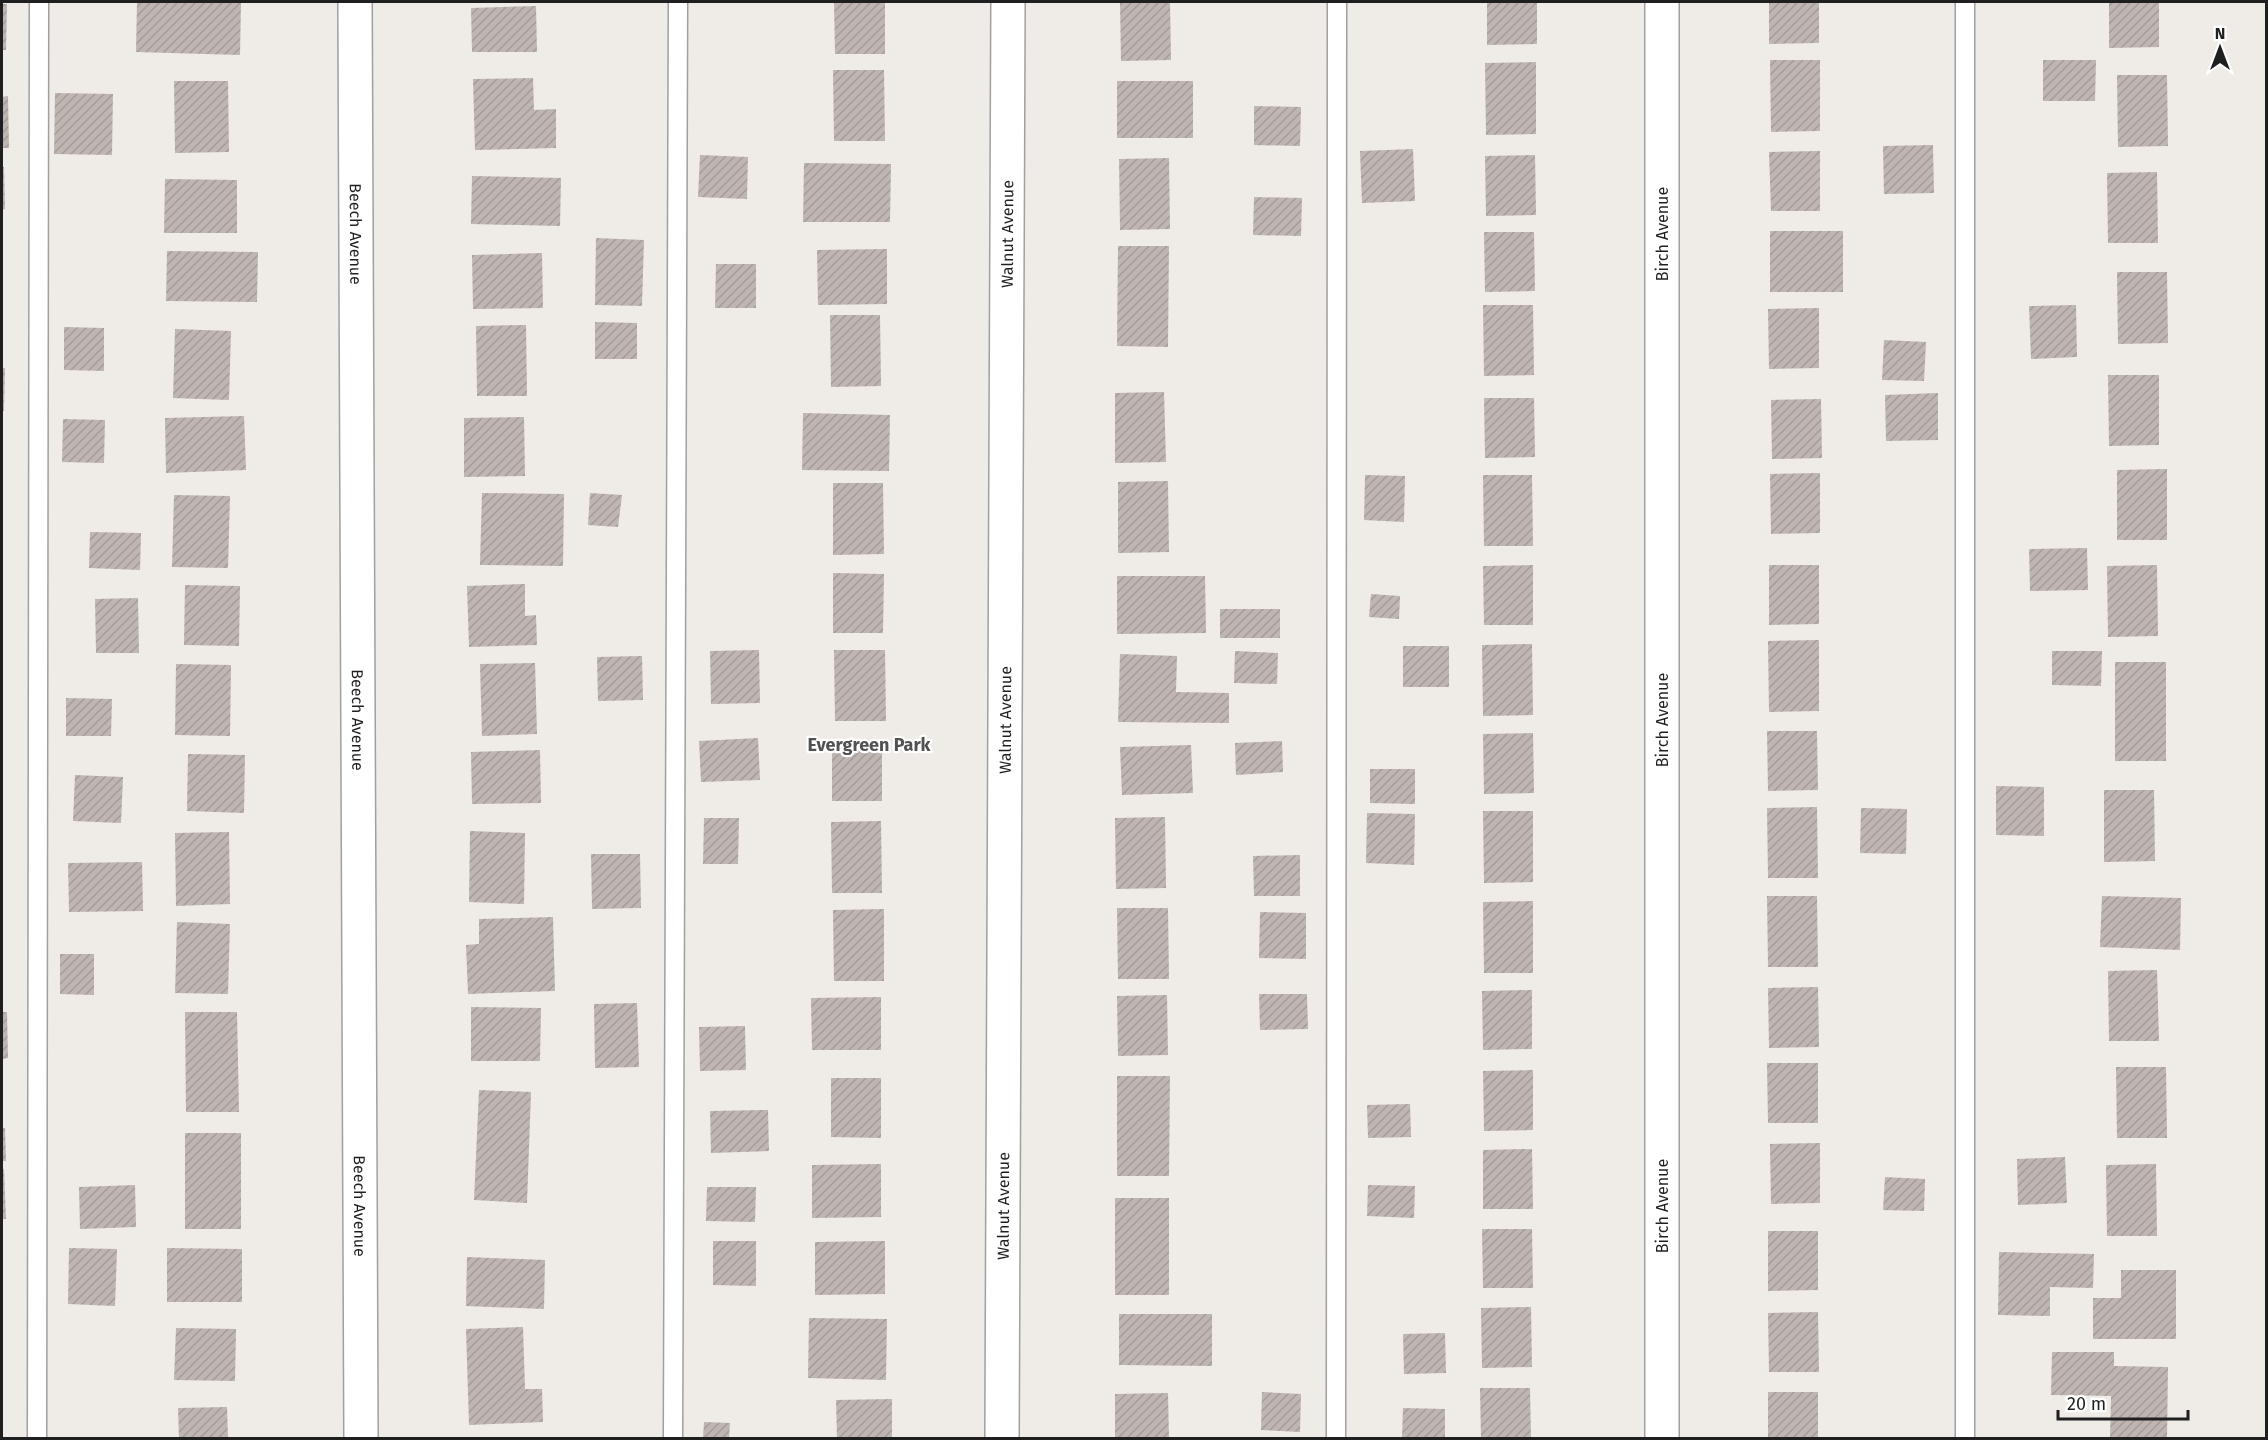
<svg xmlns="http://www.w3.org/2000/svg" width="2268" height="1440" viewBox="0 0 2268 1440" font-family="'Fira Sans',sans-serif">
<defs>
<pattern id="building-hatch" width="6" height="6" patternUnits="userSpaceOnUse" patternTransform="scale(1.5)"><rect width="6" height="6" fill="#bfb6b2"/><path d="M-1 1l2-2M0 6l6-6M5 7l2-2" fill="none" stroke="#a49c99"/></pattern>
</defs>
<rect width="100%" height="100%" fill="#efebe6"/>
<!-- building -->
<g fill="url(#building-hatch)">
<path d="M137 2 241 3 240 55 136 52Z"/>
<path d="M834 2H885V54H835Z"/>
<path d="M1120 2H1170L1171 60 1121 61Z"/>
<path d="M1487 2H1537V44L1487 45Z"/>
<path d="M1769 2H1819V43L1769 44Z"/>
<path d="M2109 2H2159V47L2109 48Z"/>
<path d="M2 4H7L6 50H2Z"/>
<path d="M536 6 537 52H472L471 8Z"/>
<path d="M1770 60H1820V131L1771 132Z"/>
<path d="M2043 60H2096L2095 101H2043Z"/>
<path d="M1536 62V134L1486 135 1485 63Z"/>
<path d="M833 70H884L885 141H834Z"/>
<path d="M2117 75H2167L2168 146 2118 147Z"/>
<path d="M533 78 534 110 556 109V148L475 150 473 79Z"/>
<path d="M174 81H228L229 152 175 153Z"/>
<rect x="1117" y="81" width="76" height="57"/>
<path d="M55 93 113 94 112 155 54 154Z"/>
<path d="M8 96 9 148H2V97Z"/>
<path d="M1254 106 1301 107 1300 146 1254 145Z"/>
<path d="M1933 145 1934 193 1884 194 1883 146Z"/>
<path d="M1413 149 1415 201 1362 203 1360 151Z"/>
<path d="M1820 151V211H1771L1769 152Z"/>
<path d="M700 155 748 157 747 199 698 197Z"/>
<path d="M1535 155 1536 215 1486 216 1485 156Z"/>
<path d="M1169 158 1170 229 1120 230 1119 159Z"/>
<path d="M804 163 891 164 890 222H803Z"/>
<path d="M2 167H4L5 209 2 210Z"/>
<path d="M2157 172 2158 243H2108L2107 173Z"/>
<path d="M472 176 561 178 560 226 471 224Z"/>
<path d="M165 179 237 180V233H164Z"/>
<path d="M1254 197 1302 198 1301 236 1253 235Z"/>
<rect x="1770" y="231" width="73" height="61"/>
<path d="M1484 232H1534L1535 291 1485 292Z"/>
<path d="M596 238 644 240 642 306 595 305Z"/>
<path d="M1118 246H1169L1168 347 1117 346Z"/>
<path d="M887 249V304L818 305 817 250Z"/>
<path d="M167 251 258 252 257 302 166 301Z"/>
<path d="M542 253 543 308 473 309 472 255Z"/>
<path d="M716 264H756V308H715Z"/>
<path d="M2117 272H2167L2168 343 2118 344Z"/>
<path d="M1483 305H1533L1534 375 1484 376Z"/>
<path d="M2076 305 2077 357 2031 359 2029 306Z"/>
<path d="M1819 308V368L1769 369 1768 309Z"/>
<path d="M830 315H880L881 386 831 387Z"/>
<path d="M595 322 637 323V359H595Z"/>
<path d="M526 325 527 396H477L476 326Z"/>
<path d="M64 327 104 328V371L64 370Z"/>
<path d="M175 329 231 331 229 400 173 398Z"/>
<path d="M1884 340 1926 342 1924 381 1882 380Z"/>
<path d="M2 368H5L4 411 2 410Z"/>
<path d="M2108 375H2159V445L2109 446Z"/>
<path d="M1164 392 1166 462 1115 463V393Z"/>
<path d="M1938 393V440L1886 441 1885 395Z"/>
<path d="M1484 398H1534L1535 457 1485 458Z"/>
<path d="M1821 399 1822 458 1772 459 1771 400Z"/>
<path d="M803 413 890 415 889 471 802 470Z"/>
<path d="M244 416 246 470 166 473 165 418Z"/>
<path d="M524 417 525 476 464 477V418Z"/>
<path d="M63 419 105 420 104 463 62 462Z"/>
<path d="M2167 469V540H2117V470Z"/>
<path d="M1820 473V533L1771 534 1770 474Z"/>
<path d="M1365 475 1405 476 1404 522 1364 520Z"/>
<path d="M1483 475H1532L1533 546H1484Z"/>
<path d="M1168 481 1169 552 1118 553V482Z"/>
<path d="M833 483H883L884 554 833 555Z"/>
<path d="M482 493 564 494 563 566 480 565Z"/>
<path d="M590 493 622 495 618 527 588 525Z"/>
<path d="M174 495 230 496 228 568 172 567Z"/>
<path d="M90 532 141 533 140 570 89 568Z"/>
<path d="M2087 548 2088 590 2030 591 2029 549Z"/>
<path d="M1533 565V625H1484L1483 566Z"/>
<path d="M1769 565H1819V624L1769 625Z"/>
<path d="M2157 565 2158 636 2108 637 2107 566Z"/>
<path d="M833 573 884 574 883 633H833Z"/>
<path d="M1117 576H1205L1206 633 1117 634Z"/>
<path d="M525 584V616L536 615 537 645 469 647 467 586Z"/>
<path d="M185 585 240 586 239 646 184 645Z"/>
<path d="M1371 594 1400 596 1399 619 1369 617Z"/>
<path d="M138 598 139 653H96L95 599Z"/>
<rect x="1220" y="609" width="60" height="29"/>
<path d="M1819 640V711L1769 712 1768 641Z"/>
<path d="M1532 644 1533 715 1483 716 1482 645Z"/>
<rect x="1403" y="646" width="46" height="41"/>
<path d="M759 650 760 703 711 704 710 651Z"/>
<path d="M834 650H885L886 721H835Z"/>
<path d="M1235 651 1278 653 1277 684 1234 683Z"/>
<path d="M2052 651H2102L2101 686 2052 685Z"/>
<path d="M1120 654 1177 656 1176 692 1229 693V723L1118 722Z"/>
<path d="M642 656 643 700 598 701 597 657Z"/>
<rect x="2115" y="662" width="51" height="99"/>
<path d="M535 663 537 734 482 736 480 664Z"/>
<path d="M176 664 231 665 230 736 175 735Z"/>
<path d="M66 698 112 699 111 736H66Z"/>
<path d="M1767 731H1817L1818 790 1768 791Z"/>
<path d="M1533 733 1534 793 1484 794 1483 734Z"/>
<path d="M758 738 760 780 701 782 699 741Z"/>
<path d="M1282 741 1283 772 1236 775 1235 743Z"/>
<rect x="832" y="742" width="50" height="59"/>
<path d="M1191 745 1193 793 1122 795 1120 747Z"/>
<path d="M540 750 541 803 472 804 471 752Z"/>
<path d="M188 754 245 755 244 813 187 811Z"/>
<path d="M1370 769H1415V804L1370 803Z"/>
<path d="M75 775 123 777 121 823 73 821Z"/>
<path d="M1996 786 2044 787V836L1996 835Z"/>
<path d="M2104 790H2154L2155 861 2104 862Z"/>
<path d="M1817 807 1818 878H1768L1767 808Z"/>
<path d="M1861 808 1907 809 1906 854 1860 853Z"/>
<path d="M1483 811H1533V882L1484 883Z"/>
<path d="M1367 813 1415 814 1414 865 1366 863Z"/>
<path d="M1165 817 1166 888 1116 889 1115 818Z"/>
<path d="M704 818H739L738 864H703Z"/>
<path d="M881 821 882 893H832L831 822Z"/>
<path d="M470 831 525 833 524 904 469 902Z"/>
<path d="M229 832 230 904 176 906 175 833Z"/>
<path d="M591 854H640L641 908 592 909Z"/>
<path d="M1300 855V896H1254L1253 856Z"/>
<path d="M142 862 143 911 69 912 68 863Z"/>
<path d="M1767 896H1817L1818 967H1768Z"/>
<path d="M2102 896 2181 898 2180 950 2100 947Z"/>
<path d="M1533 901V973H1484L1483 902Z"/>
<path d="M1117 908H1168L1169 979H1118Z"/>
<path d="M884 909V981H834L833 910Z"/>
<path d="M1260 912 1306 913V959L1259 958Z"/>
<path d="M553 917 555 991 468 994 466 945 479 944V919Z"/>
<path d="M177 922 230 924 228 994 175 993Z"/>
<path d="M60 954H94V995L60 994Z"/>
<path d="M2157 970 2159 1041H2109L2108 971Z"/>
<path d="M1818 987 1819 1047 1769 1048 1768 988Z"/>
<path d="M1532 990V1049L1483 1050 1482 991Z"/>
<path d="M1259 994H1307L1308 1029 1260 1030Z"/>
<path d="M1167 995 1168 1055 1118 1056 1117 996Z"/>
<path d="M881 997V1050H812L811 998Z"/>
<path d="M637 1003 639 1067 595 1068 594 1004Z"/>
<path d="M471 1007 541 1008 540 1061H471Z"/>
<path d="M2 1012H7L8 1058 2 1059Z"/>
<path d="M185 1012H237L239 1112H186Z"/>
<path d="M745 1026 746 1070 700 1071 699 1027Z"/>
<path d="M1767 1063H1818V1123H1768Z"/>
<path d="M2116 1067H2166L2167 1138H2117Z"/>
<path d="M1533 1070V1130L1484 1131 1483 1071Z"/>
<path d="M1117 1076H1170L1169 1176H1117Z"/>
<path d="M831 1078H881V1138L831 1137Z"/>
<path d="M479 1090 531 1092 527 1203 474 1200Z"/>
<path d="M1410 1104 1411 1137 1368 1138 1367 1105Z"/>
<path d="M768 1110 769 1151 711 1153 710 1111Z"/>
<path d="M2 1128H5L6 1161H2Z"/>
<rect x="185" y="1133" width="56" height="96"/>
<path d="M1820 1143V1203L1771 1204 1770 1144Z"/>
<path d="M1532 1149 1533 1209H1483V1150Z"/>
<path d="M2065 1157 2067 1203 2018 1205 2017 1159Z"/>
<path d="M881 1164V1217L812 1218V1165Z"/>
<path d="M2156 1164 2157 1236H2107L2106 1165Z"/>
<path d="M2 1169H4L6 1219H2Z"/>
<path d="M1885 1177 1925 1179 1924 1211 1883 1210Z"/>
<path d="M135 1185 136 1227 80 1229 79 1187Z"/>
<path d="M1368 1185 1415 1186 1414 1218 1367 1216Z"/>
<path d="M707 1187H756L755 1222 706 1221Z"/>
<rect x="1115" y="1198" width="54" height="97"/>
<path d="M1482 1229H1532L1533 1288H1483Z"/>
<path d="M1768 1231H1818V1290L1768 1291Z"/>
<path d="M713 1241H756V1286L713 1285Z"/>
<path d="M885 1241V1294L815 1295V1242Z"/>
<path d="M69 1248 117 1249 115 1306 68 1304Z"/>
<path d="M167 1248 242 1249V1302H167Z"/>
<path d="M1999 1252 2094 1254 2093 1288 2050 1287V1316L1998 1315Z"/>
<path d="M467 1257 545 1260 544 1309 466 1306Z"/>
<path d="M2121 1270H2176V1339H2093V1298H2121Z"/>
<path d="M1531 1307 1532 1367 1482 1368 1481 1308Z"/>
<path d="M1818 1312 1819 1372H1769L1768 1313Z"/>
<path d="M1119 1314H1212V1366L1119 1365Z"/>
<path d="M809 1318 887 1319 886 1380 808 1378Z"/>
<path d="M523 1327 525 1389H542L543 1422 469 1425 466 1329Z"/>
<path d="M176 1328 236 1329 235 1381 174 1380Z"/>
<path d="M1445 1333 1446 1373 1404 1374 1403 1334Z"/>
<path d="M2052 1352H2114V1366L2168 1367 2167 1438H2110L2111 1396 2051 1395Z"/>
<path d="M1480 1388H1530L1531 1438H1481Z"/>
<path d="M1262 1392 1301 1394 1300 1432 1261 1430Z"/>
<rect x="1768" y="1392" width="50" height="46"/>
<path d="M1168 1393 1169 1438H1115V1394Z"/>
<path d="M892 1399V1438H837L836 1400Z"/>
<path d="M227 1407 228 1438H179L178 1408Z"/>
<path d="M1403 1408 1445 1409V1438H1402Z"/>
<path d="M704 1422 730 1423 729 1438H703Z"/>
</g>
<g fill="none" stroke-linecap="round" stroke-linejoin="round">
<!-- service casing -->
<g stroke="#a0a0a0" stroke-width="21">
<g id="service">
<path d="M1965 2V1438"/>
<path d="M37 1438 39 2"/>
<path d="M673 1438 678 2"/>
<path d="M1336 1438 1337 2"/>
</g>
</g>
<!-- minor casing -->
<g stroke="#a0a0a0" stroke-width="36">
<g id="minor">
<path id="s1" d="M355 2 361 1438"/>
<path id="s2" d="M1002 1438 1008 2"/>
<path d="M1662 1438V2"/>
</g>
</g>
<!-- service -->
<use href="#service" stroke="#fff" stroke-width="18"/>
<!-- minor -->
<use href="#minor" stroke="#fff" stroke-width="33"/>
</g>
<g text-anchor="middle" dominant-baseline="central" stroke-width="4.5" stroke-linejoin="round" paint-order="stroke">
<!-- street labels -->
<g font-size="16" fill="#1f1f1f" stroke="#fff">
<text stroke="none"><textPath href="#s1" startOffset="232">Beech Avenue</textPath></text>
<text stroke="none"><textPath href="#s2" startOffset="1204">Walnut Avenue</textPath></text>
<text transform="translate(1662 234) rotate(-90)">Birch Avenue</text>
<text stroke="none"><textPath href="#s1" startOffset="718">Beech Avenue</textPath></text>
<text stroke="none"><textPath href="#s2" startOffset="718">Walnut Avenue</textPath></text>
<text transform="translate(1662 720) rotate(-90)">Birch Avenue</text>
<text stroke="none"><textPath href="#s1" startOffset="1204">Beech Avenue</textPath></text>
<text stroke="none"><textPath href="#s2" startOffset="232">Walnut Avenue</textPath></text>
<text transform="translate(1662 1206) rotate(-90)">Birch Avenue</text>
</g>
<!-- neighbourhood labels -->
<g font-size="18" font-weight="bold" fill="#525252" stroke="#fff">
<text x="869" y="745">Evergreen Park</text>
</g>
</g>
<!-- border -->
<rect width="2268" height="1440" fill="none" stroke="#1f1f1f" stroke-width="6"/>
<!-- north arrow -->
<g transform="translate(2220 48)" stroke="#ffffff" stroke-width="4.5" paint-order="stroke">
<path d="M0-4.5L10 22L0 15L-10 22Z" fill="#1f1f1f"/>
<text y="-9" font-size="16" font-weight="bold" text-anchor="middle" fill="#1f1f1f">N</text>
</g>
<!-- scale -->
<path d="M2058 1410v9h130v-9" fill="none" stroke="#1f1f1f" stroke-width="3"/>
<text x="2067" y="1410" font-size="18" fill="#1f1f1f" stroke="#ffffff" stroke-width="4.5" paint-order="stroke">20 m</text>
</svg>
